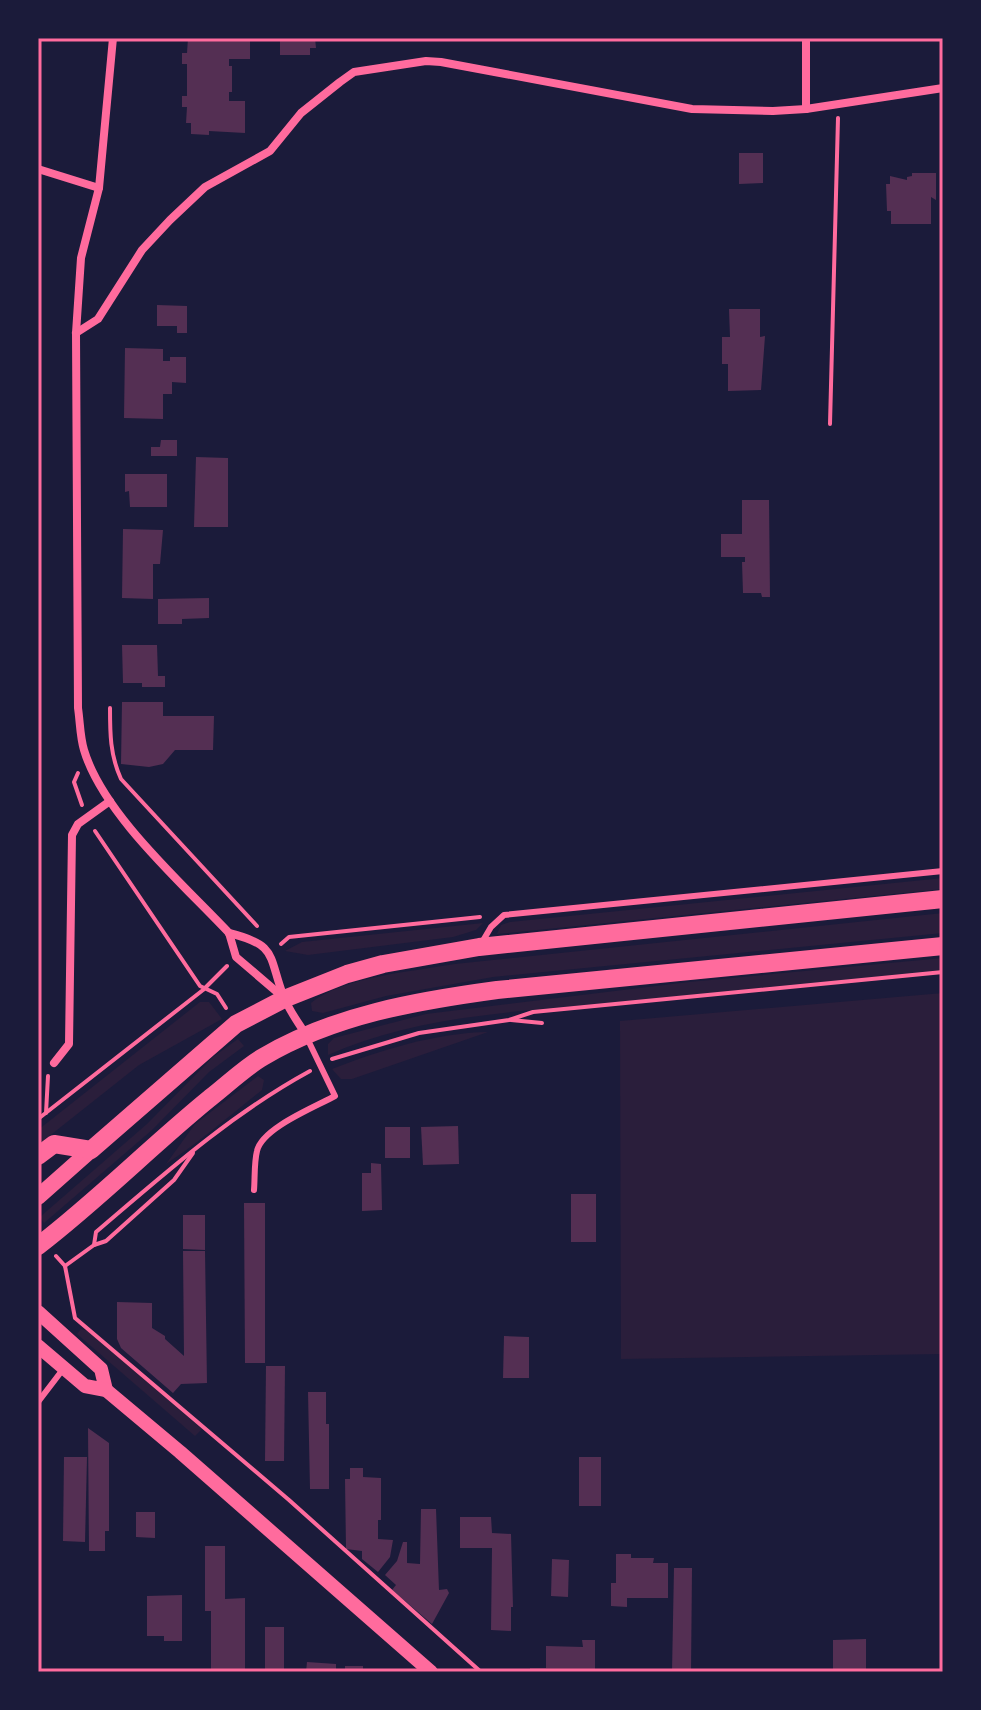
<svg xmlns="http://www.w3.org/2000/svg" width="981" height="1710" viewBox="0 0 981 1710" font-family="Ubuntu,sans-serif">
<rect width="100%" height="100%" fill="#1b1b3a"/>
<!-- green -->
<g fill="#2a1e3b">
<path d="M943 878V889L497 934 501 925 510 922Z"/>
<path d="M943 913V933L493 977 386 996 323 1013 312 1011 311 1003C342 977 415 971 455 964Z"/>
<path d="M483 923 476 930 453 937 308 955 285 951 302 942Z"/>
<path d="M943 958V970C831 981 720 992 608 1003 514 1012 415 1016 328 1055V1044L334 1038 426 1014 689 982Z"/>
<path d="M943 993V1354L621 1359 620 1021Z"/>
<path d="M200 1002H209L222 1019 139 1065 38 1145V1130Z"/>
<path d="M488 1032 352 1079H341L332 1069C381 1050 435 1033 488 1032Z"/>
<path d="M238 1039 244 1046 209 1072 152 1130 44 1223 40 1217 147 1124 213 1057Z"/>
<path d="M258 1076 264 1080 262 1090C230 1115 200 1142 166 1164L195 1124Z"/>
<path d="M81 1329 88 1331 202 1429 195 1436 77 1334Z"/>
</g>
<!-- building -->
<g fill="#542f53">
<path d="M188 38 250 39V59H229V66H232V92H229V101H245V133L209 131V135L191 134V123H186L187 107H182V96H187V64H182V53H187Z"/>
<path d="M280 38H315L316 48H310V55H280Z"/>
<path d="M739 153H763V183L739 184Z"/>
<path d="M912 173H936V200L931 197V224H891V211H887L886 184H890V176L907 180V177L912 176Z"/>
<path d="M157 305 187 306V333H177V326H157Z"/>
<path d="M729 309H760V337L765 336 761 390 728 391V364H722V337H730Z"/>
<path d="M125 348 163 349V361H170V357H186V383L172 382V394H163V419L124 418Z"/>
<path d="M161 440H177V456H151V447H160Z"/>
<path d="M196 457 228 458V527H194Z"/>
<path d="M125 474H167V507H130L129 491 125 492Z"/>
<path d="M742 500H769L770 597H762L761 593H743L742 562H745V557H721V534H742Z"/>
<path d="M123 529 163 530 160 564H153V599L122 598Z"/>
<path d="M209 598V618L182 619V624H158V599Z"/>
<path d="M122 645H157L158 676H165V687H142V683H123Z"/>
<path d="M122 702H163V716H214L213 750H175L163 764 149 767 121 764Z"/>
<path d="M458 1126 459 1164 423 1165 421 1127Z"/>
<rect x="385" y="1127" width="25" height="31"/>
<path d="M371 1163 381 1164 382 1210 362 1211V1173H371Z"/>
<rect x="571" y="1194" width="25" height="48"/>
<path d="M244 1203H265V1363H245Z"/>
<path d="M183 1215H205V1250L183 1249Z"/>
<path d="M183 1251H205L207 1383 181 1384 173 1393 121 1348 117 1339V1302L152 1303V1328L165 1336V1339L184 1356Z"/>
<path d="M504 1336 529 1337V1378H503Z"/>
<path d="M266 1366H285L284 1461H265Z"/>
<path d="M308 1392H326V1424H329V1489H310Z"/>
<path d="M88 1428 109 1443V1531H105V1551H89Z"/>
<path d="M64 1457H87L85 1542 63 1541Z"/>
<rect x="579" y="1457" width="22" height="49"/>
<path d="M350 1468H363V1477L381 1478V1520H378V1539L393 1540 390 1557 378 1572 362 1559V1551L346 1549 345 1479H350Z"/>
<path d="M421 1509H436L439 1590 447 1589 449 1593 432 1624 392 1590 396 1585 385 1575 397 1561 403 1542H407V1563L420 1564Z"/>
<path d="M136 1512H155V1538L136 1537Z"/>
<path d="M460 1517H491L492 1533 511 1534 513 1607H511V1631L491 1630 492 1548H460Z"/>
<path d="M205 1546H225V1599L245 1598V1672H211V1611H205Z"/>
<path d="M616 1554H631V1558H654L653 1563H668V1598H627V1607L611 1606V1583H616Z"/>
<path d="M552 1559 569 1560 568 1597 551 1596Z"/>
<path d="M674 1568H692L691 1672H672Z"/>
<path d="M182 1595V1641H164V1636H147V1596Z"/>
<rect x="265" y="1627" width="19" height="45"/>
<path d="M866 1639V1672H833V1640Z"/>
<path d="M582 1640H595V1672H530V1668H546V1646L583 1647Z"/>
<path d="M307 1662 336 1664V1672H306Z"/>
<rect x="345" y="1666" width="18" height="6"/>
</g>
<g fill="none" stroke-linecap="round" stroke-linejoin="round">
<!-- path -->
<g stroke="#ff6b9d" stroke-width="4">
<path d="M830 424 838 118"/>
<path d="M110 708C110 733 110 755 121 779L257 926"/>
<path d="M78 773 74 782 82 805"/>
<path d="M95 831 200 986 217 994 226 1008"/>
<path d="M281 944 289 937 480 917"/>
<path d="M511 1020 542 1023"/>
<path d="M332 1059 419 1033 509 1020 533 1012 943 972"/>
<path d="M46 1113 48 1076"/>
<path d="M38 1119 203 990 227 966"/>
<path d="M94 1245 96 1232C164 1174 231 1114 310 1071"/>
<path d="M56 1256 65 1266 75 1318 289 1500 481 1672"/>
<path d="M65 1266 94 1245 106 1241 174 1180 193 1153"/>
</g>
<!-- service -->
<g stroke="#ff6b9d" stroke-width="6">
<path d="M481 944 491 927 504 915 943 871"/>
<path d="M254 1190C255 1178 254 1163 257 1151 262 1128 315 1107 335 1096L307 1038"/>
<path d="M38 1402 64 1368"/>
</g>
<!-- minor -->
<g stroke="#ff6b9d" stroke-width="8">
<path d="M113 38 99 188 81 258 76 333 78 708C80 721 80 737 84 750 103 814 183 884 229 933L236 957 284 998"/>
<path d="M806 38V109"/>
<path d="M38 169 99 188"/>
<path d="M76 333 98 319 142 250 170 220 205 187 270 151 301 113 340 82 354 72 426 61 441 62 692 109 773 111 806 109 943 88"/>
<path d="M229 933C277 945 268 954 283 995 288 1009 298 1022 306 1035"/>
<path d="M54 1063 69 1044 72 835 78 824 110 801"/>
</g>
<!-- tertiary -->
<g stroke="#ff6b9d" stroke-width="14">
<path d="M38 1312 101 1369 106 1390"/>
<path d="M38 1346 85 1386 106 1390 180 1452 431 1672"/>
</g>
<!-- secondary -->
<path stroke="#ff6b9d" stroke-width="16" d="M38 1197 91 1150"/>
<!-- primary -->
<g stroke="#ff6b9d" stroke-width="18">
<path d="M38 1156 54 1144 91 1150 236 1024 284 999 347 974 383 964 479 947 943 899"/>
<path d="M38 1246C98 1200 151 1146 210 1098 227 1085 244 1068 263 1057 334 1015 416 1001 497 990L943 946"/>
</g>
</g>
<!-- border -->
<rect width="981" height="1710" fill="none" stroke="#1b1b3a" stroke-width="80"/>
<rect x="40" y="40" width="901" height="1630" fill="none" stroke="#ff6b9d" stroke-width="3"/>
</svg>
